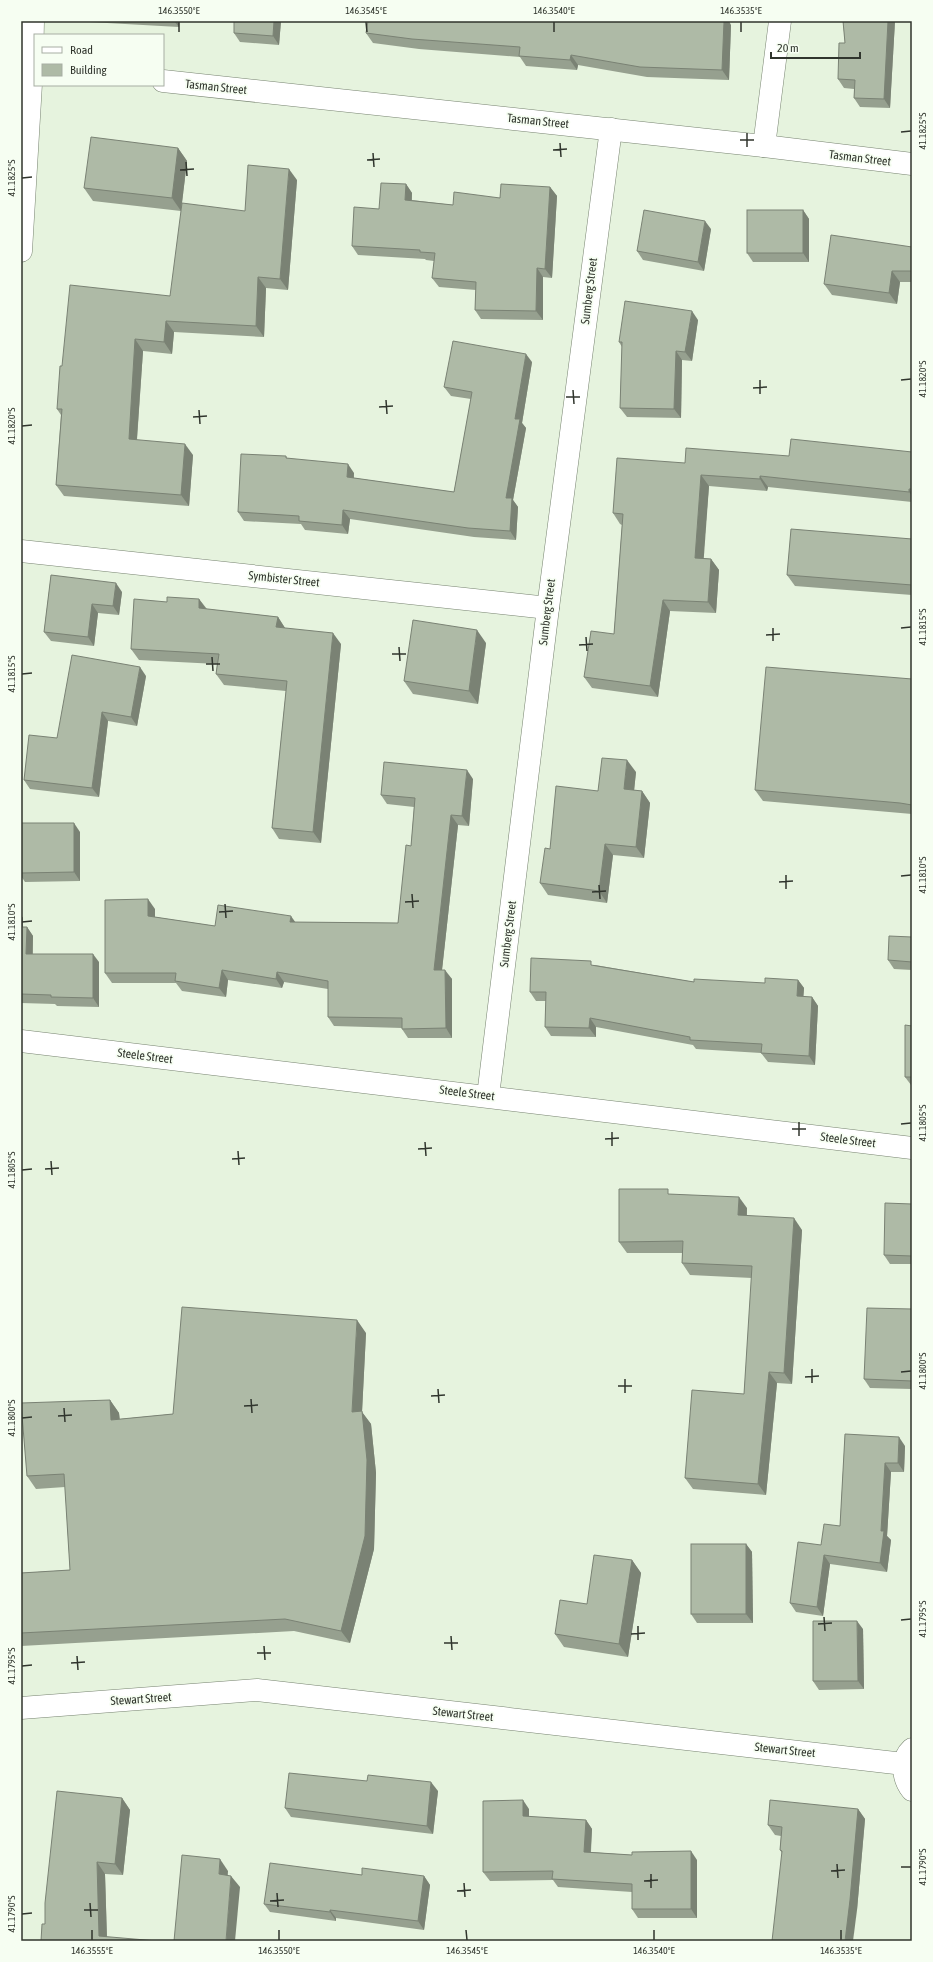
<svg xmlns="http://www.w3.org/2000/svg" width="933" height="1962" viewBox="0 0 933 1962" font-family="'Asap Condensed',sans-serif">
<rect width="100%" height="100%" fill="#e6f3de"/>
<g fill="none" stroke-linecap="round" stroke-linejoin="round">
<!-- minor casing -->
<g stroke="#778370" stroke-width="23">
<g id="minor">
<path d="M163 81 764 146 912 164"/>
<path d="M764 146 780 21"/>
<path d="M21 251 32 67 33 21"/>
<path d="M21 551 548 608"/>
<path d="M21 1041 912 1148"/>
<path d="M488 1096 548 608 611 129"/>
<path d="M21 1708 257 1690 904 1764"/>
<path d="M912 1749C900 1760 903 1779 912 1790"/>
</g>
</g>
<!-- minor -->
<use href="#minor" stroke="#fff" stroke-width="22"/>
</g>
<!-- wall -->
<g fill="#96a08f">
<path d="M89 21H179V27L89 22Z"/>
<path d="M281 21 279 45 240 42 234 33Z"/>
<path d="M843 21H895L890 108 860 107 854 98V89L844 88 838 79 845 43Z"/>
<path d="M731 25 729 80 647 77 578 65 577 70 526 66 520 57 419 49 373 43 366 33Z"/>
<path d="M178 148 187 161 181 211 93 201 84 188Z"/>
<path d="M297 180 288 290 266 288 264 337 174 332 172 354 143 351 137 440 193 455 189 506 64 496 56 485 61 415 57 409 170 296 245 211Z"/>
<path d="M406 184 412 193V200L453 205 500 198 550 187 557 196 552 278 543 277V320L481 319 475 310 476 290 439 287 432 278 434 261 426 260 425 259 358 255 352 246 379 209Z"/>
<path d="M803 210 809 219V262H753L747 253Z"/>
<path d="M711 229 704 271 643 260 637 251Z"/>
<path d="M912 247V282H900L897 304 832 295 824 284Z"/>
<path d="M698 320 692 361 682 360 681 418 627 417 620 408 622 347 619 342Z"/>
<path d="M532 362 522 423 526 428 513 500 518 507 516 540 474 537 350 519 348 534 305 530 301 524 244 521 238 512 286 456 287 458 354 473V478L454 492 471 399 451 396 444 387Z"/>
<path d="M912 452V502L768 487 767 491 709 486 703 558 711 559 719 570 716 613 670 611 658 697 592 688 584 677 614 634 622 525 620 524 613 513 685 463 789 456Z"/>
<path d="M912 539V595L795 586 787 575Z"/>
<path d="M51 575 122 592 119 615 98 613 94 646 51 641 44 632Z"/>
<path d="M199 599 207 609 278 617 285 628 341 644 321 843 279 839 272 828 286 691 224 685 216 674 217 664 139 660 131 649 167 602Z"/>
<path d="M486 643 478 704 413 694 404 681Z"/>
<path d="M146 676 137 726 108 721 99 797 30 789 24 780 57 738Z"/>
<path d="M912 679V814L763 801 755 790Z"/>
<path d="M636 772 634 790 642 791 650 803 644 858 613 855 607 903 548 895 540 883 550 849 598 791Z"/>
<path d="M473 779 469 826 458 825 442 970 452 979V1038H408L402 1029V1028L334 1026 328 1017V989L284 982 282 988 228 980 226 997 182 991 176 983H112L105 973 155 909V917L215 926 295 922 398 923 411 846 414 807 387 804 381 795Z"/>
<path d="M21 823 80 832V881L25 882 21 876Z"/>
<path d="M21 915 23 918V927H27L33 936V954L99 962V1007L57 1006 55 1004 21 1003Z"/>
<path d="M912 937V970L894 969 888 960Z"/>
<path d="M595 965 694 982 765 983 798 980 804 988 803 997H812L818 1006 815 1065 768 1062 761 1053 696 1049 693 1045 596 1027V1037L551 1036 545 1027 546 1001H536L530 992Z"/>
<path d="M912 1026V1085H911L905 1077Z"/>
<path d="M671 1194 747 1208V1216L802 1230 792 1384 777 1383 766 1495 693 1489 685 1478 744 1394 752 1278 690 1275 682 1263V1253H627L619 1242Z"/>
<path d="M912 1204V1264H890L884 1255Z"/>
<path d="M912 1309V1389L870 1388 864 1379Z"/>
<path d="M366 1333 362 1412 371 1424 376 1473 374 1549 350 1643 294 1631 21 1646V1573L70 1570 65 1487 36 1489 27 1476 110 1400 119 1413 120 1419 173 1414Z"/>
<path d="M845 1434 905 1446 904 1472H891L887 1536 891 1540 887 1572 830 1564 823 1616 796 1612 790 1603 821 1545 840 1526Z"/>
<path d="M746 1544 752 1552 753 1623H697L691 1614Z"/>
<path d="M632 1560 641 1573 628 1657 564 1647 555 1634 587 1604Z"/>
<path d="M863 1629 864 1689 819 1690 813 1681Z"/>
<path d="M438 1791 433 1834 291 1817 285 1808Z"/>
<path d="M122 1798 130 1810 123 1875 105 1874 107 1937 41 1941 45 1924Z"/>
<path d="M529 1809V1817L586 1820 592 1829 591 1852 697 1860V1918H638L632 1909V1892L558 1887 553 1880 490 1881 483 1872Z"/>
<path d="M858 1809 865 1819 857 1910 782 1853 780 1850 781 1836 775 1835 768 1825Z"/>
<path d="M362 1875 424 1876 430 1885 424 1930 336 1918V1921L270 1912 264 1904Z"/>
</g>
<!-- shaded-wall -->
<g fill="#7a8274">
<path d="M174 21H179V27Z"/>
<path d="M274 21H281L279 45 273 36Z"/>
<path d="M724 21H729L731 25 729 80 722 70Z"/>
<path d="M888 21H895L890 108 884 99Z"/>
<path d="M571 55 578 65 577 70 570 60Z"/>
<path d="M178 148 187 161 181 211 172 198Z"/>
<path d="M289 169 297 180 288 290 280 279Z"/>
<path d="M406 184 412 193 411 208 405 200Z"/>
<path d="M550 187 557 196 552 278 545 269Z"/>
<path d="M803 210 809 219V262L803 253Z"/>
<path d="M705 221 711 229 704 271 698 262Z"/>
<path d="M537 268 543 277V320L536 311Z"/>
<path d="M892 271 900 282 897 304 889 293Z"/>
<path d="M258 277 266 288 264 337 256 326Z"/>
<path d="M692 311 698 320 692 361 685 352Z"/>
<path d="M166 321 174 332 172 354 164 342Z"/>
<path d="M135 339 143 351 136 451 129 439Z"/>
<path d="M676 351 682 360 681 418 674 409Z"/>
<path d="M526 354 532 362 522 423 526 428 513 500 518 507 516 540 510 531 506 498 515 419Z"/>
<path d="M185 444 193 455 189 506 181 495Z"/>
<path d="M348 464 354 473 353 485 347 477Z"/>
<path d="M701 475 709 486 703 569 695 558Z"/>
<path d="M760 476 768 487 767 491 760 479Z"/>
<path d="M909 489 912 493V496L909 492Z"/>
<path d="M343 510 350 519 348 534 342 525Z"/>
<path d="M711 559 719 570 716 613 708 602Z"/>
<path d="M116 583 122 592 119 615 113 606Z"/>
<path d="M199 599 207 610 199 608Z"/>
<path d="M663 600 670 611 658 697 650 686Z"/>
<path d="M92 604 98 613 94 646 88 637Z"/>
<path d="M278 617 285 628 276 627Z"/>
<path d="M477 630 486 643 478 704 469 691Z"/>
<path d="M333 633 341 644 321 843 313 832Z"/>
<path d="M140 667 146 676 137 726 131 717Z"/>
<path d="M102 712 108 721 99 797 92 788Z"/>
<path d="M627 760 636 772 633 801 624 789Z"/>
<path d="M467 770 473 779 469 826 462 816Z"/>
<path d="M642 791 650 803 644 858 636 847Z"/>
<path d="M451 815 458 825 441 979 434 970Z"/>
<path d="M74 823 80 832V881L74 872Z"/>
<path d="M605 844 613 855 607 903 599 891Z"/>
<path d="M148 899 155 909V926L148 916Z"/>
<path d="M21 915 23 918V936L21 933Z"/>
<path d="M291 916 298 926 290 922Z"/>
<path d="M27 927 33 936 32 963 26 954Z"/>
<path d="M93 954 99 962V1007L93 998Z"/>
<path d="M222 970 228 980 226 997 219 988Z"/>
<path d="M445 970 452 979V1038L446 1028Z"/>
<path d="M277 972 284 982 282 988 276 979Z"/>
<path d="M798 980 804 988 803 1005 797 996Z"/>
<path d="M812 997 818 1006 815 1065 809 1056Z"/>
<path d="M590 1018 596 1027V1037L589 1028Z"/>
<path d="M739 1197 747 1208 746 1227 738 1215Z"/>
<path d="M794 1218 802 1230 792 1384 784 1373Z"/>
<path d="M357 1320 366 1333 362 1412 371 1424 376 1473 374 1549 350 1643 341 1631Z"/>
<path d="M769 1372 777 1383 766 1495 758 1484Z"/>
<path d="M110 1400 119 1413 120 1432 111 1420Z"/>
<path d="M899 1437 905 1446 904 1472 898 1463Z"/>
<path d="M885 1463 891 1472 887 1536 891 1540 887 1572 880 1563 881 1531Z"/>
<path d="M746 1544 752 1552 753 1623 746 1614Z"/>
<path d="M824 1555 830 1564 823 1616 817 1607Z"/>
<path d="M632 1560 641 1573 628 1657 619 1644Z"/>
<path d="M857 1621 863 1629 864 1689 858 1681Z"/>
<path d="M431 1782 438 1791 433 1834 427 1826Z"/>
<path d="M122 1798 130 1810 123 1875 115 1864Z"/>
<path d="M523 1800 529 1809V1825L523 1816Z"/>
<path d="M858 1809 865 1819 857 1910 853 1941H845Z"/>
<path d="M586 1820 592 1829 590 1861 584 1852Z"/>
<path d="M691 1851 697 1860V1918L691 1909Z"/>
<path d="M220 1859 228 1871 227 1886 219 1874Z"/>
<path d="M97 1862 105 1874 107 1941 99 1936Z"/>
<path d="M231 1876 240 1887 235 1941H226Z"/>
<path d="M424 1876 430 1885 424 1930 418 1921Z"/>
<path d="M330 1910 336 1918V1921L330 1912Z"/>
</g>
<!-- building -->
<g fill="#aebaa6" stroke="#7a8274">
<path d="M234 21H274L273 36 234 33Z"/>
<path d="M368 21H724L722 70 640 67 571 55 570 60 519 56 520 47 412 39 366 33Z"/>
<path d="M843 21H888L884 99 854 98 855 80 838 79 839 43H845Z"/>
<path d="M91 137 178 148 172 198 84 188Z"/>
<path d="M248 165 289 169 280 279 258 277 256 326 166 321 164 342 135 339 129 439 185 444 181 495 56 485 62 409H57L60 366H62L70 285 170 296 182 203 245 211Z"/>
<path d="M381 183 406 184 405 200 453 205 454 192 500 198 501 184 550 187 545 269 537 268 536 311 475 310 476 282 432 278 435 253 420 252V250L352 246 354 207 379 209Z"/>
<path d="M644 210 705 221 698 262 637 251Z"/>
<rect x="747" y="210" width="56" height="43"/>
<path d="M831 235 912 247V271H892L889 293 824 284Z"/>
<path d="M625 301 692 311 685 352 676 351 674 409 620 408 622 342H619Z"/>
<path d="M453 341 526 354 515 419H520L506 498H512L510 531 468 528 343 510 342 525 299 521V516L238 512 241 454 286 456V458L348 464 347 477 454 492 472 392 444 387Z"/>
<path d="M791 439 912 452V489H909V492L760 476V479L701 475 695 558 711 559 708 602 663 600 650 686 584 677 591 631 614 634 623 514 613 513 617 458 685 463 686 448 789 456Z"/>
<path d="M791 529 912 539V585L787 575Z"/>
<path d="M51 575 116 583 113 606 92 604 88 637 44 632Z"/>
<path d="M167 597 199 599V608L278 617 276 627 333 633 313 832 272 828 287 681 216 674 219 654 131 649 134 599 167 602Z"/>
<path d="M413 620 477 630 469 691 404 681Z"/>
<path d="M72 655 140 667 131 717 102 712 92 788 24 780 29 735 57 738Z"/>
<path d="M766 667 912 679V805L900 803 755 790Z"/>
<path d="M602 758 627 760 624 789 642 791 636 847 605 844 599 891 540 883 545 848 550 849 556 786 598 791Z"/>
<path d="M384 762 467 770 462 816 451 815 434 970H445L446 1028 402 1029V1018L328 1017V981L277 972 276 979 222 970 219 988 175 981 176 973H105V900L148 899V916L215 926 218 905 291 916 290 922 398 923 406 845 411 846 415 798 381 795Z"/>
<path d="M21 823H74V872L21 873Z"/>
<path d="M21 927H27L26 954H93V998L51 997V995L21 994Z"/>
<path d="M889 936 912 937V962L888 960Z"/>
<path d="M531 958 591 961V965L694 982V979L765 983V978L798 980 797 996 812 997 809 1056 761 1053 762 1044 690 1040V1037L590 1018 589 1028 545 1027 546 992H530Z"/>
<path d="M905 1025 912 1026V1077H905Z"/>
<path d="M619 1189H668V1194L739 1197 738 1215 794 1218 784 1373 769 1372 758 1484 685 1478 692 1390 744 1394 752 1266 682 1263 683 1241 619 1242Z"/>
<path d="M885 1203 912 1204V1256L884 1255Z"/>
<path d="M182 1307 357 1320 352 1412 362 1411 367 1460 365 1536 341 1631 285 1619 21 1633V1573L70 1570 64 1474 27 1476 21 1403 110 1400 111 1420 173 1414Z"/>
<path d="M867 1308 912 1309V1381L864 1379Z"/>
<path d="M845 1434 899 1437 898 1463H885L881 1531H884L880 1563 824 1555 817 1607 790 1603 798 1542 821 1545 824 1524 840 1526Z"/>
<rect x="691" y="1544" width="55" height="70"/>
<path d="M594 1555 632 1560 619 1644 555 1634 560 1600 587 1604Z"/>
<path d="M813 1621H857L858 1681H813Z"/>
<path d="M289 1773 367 1781 368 1775 431 1782 427 1826 285 1808Z"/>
<path d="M57 1791 122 1798 115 1864 97 1862 99 1936 157 1941H41L42 1924H45V1903Z"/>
<path d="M523 1800V1816L586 1820 584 1852 632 1855V1852L691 1851V1909H632V1884L552 1879 553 1871 483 1872V1801Z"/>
<path d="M770 1800 858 1809 850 1900 845 1941H772L782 1851 780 1850 782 1827 768 1825Z"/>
<path d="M182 1855 220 1859 219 1874 231 1876 226 1941H174Z"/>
<path d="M270 1863 362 1875V1868L424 1876 418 1921 330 1910V1912L264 1904Z"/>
</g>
<!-- ticks -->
<path fill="none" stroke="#30352d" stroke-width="1.5" d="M179 22V32M366 22 367 32M554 22V32M741 22V32M901 132 911 131M747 133V147M740 140H754M560 143 561 157M553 150 567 149M373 153 374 167M367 160 380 159M186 162 187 176M180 170 194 169M22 178 32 177M760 380V394M901 380 911 379M753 388 767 387M573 390 574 404M566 397H580M386 400 387 414M379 407 393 406M199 410 200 424M193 417 207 416M22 426 32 425M773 628V641M901 628 911 627M766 635 780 634M586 637 587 651M579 645 593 644M399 647 400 661M392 654H406M212 657 213 671M206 664H220M22 674 32 673M786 875V889M901 876 911 875M779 882 793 881M599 885 600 899M592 892 606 891M412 894 413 908M405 902 419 901M225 904 226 918M219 912 233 911M22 922 32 921M799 1122V1136M901 1124 911 1123M792 1129H806M612 1132V1146M605 1139 619 1138M425 1142 426 1156M418 1149 432 1148M238 1151 239 1165M232 1159 245 1158M51 1161 52 1175M45 1169 59 1168M22 1170 32 1169M812 1369V1383M901 1372 911 1371M805 1377 819 1376M625 1379V1393M618 1386H632M438 1389 439 1403M431 1396 445 1395M251 1399 252 1413M244 1406 258 1405M64 1408 65 1422M58 1416 72 1415M22 1418 32 1417M824 1617 825 1631M901 1620 911 1619M818 1624 832 1623M638 1626V1640M631 1634 645 1633M451 1636 452 1650M444 1643H458M264 1646 265 1660M257 1653H271M77 1656 78 1670M71 1663 85 1662M22 1666 32 1665M837 1864 838 1878M901 1867H911M831 1871 845 1870M651 1874V1888M644 1881 658 1880M464 1883 465 1897M457 1891 471 1890M277 1893 278 1907M270 1901 284 1900M90 1903 91 1917M84 1910H98M22 1914 32 1913M92 1930V1940M279 1930V1940M466 1930 467 1940M654 1930V1940M841 1930V1940"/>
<g text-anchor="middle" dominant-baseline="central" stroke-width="3.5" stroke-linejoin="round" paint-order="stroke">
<!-- street labels -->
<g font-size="12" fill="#30352d" stroke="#f6fef2">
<text transform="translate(216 87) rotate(6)">Tasman Street</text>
<text transform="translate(538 121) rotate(6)">Tasman Street</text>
<text transform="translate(860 158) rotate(7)">Tasman Street</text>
<text transform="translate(589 291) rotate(-83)">Sumberg Street</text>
<text transform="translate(284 579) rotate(6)">Symbister Street</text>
<text transform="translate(547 612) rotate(-83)">Sumberg Street</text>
<text transform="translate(508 934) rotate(-83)">Sumberg Street</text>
<text transform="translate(145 1056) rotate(7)">Steele Street</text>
<text transform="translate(467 1093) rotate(7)">Steele Street</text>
<text transform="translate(848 1140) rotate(7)">Steele Street</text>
<text transform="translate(141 1699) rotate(-4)">Stewart Street</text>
<text transform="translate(463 1714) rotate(6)">Stewart Street</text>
<text transform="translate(785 1750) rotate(6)">Stewart Street</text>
</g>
</g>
<!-- border -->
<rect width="933" height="1962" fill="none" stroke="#f6fef2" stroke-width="44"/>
<!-- legend -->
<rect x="34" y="34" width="130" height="52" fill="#f6fef2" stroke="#a7aea3"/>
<rect x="42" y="47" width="20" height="6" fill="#ffffff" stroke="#a7aea3"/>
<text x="70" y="54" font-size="12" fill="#30352d">Road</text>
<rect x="42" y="64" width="20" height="12" fill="#aebaa6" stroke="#a7aea3"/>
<text x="70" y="74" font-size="12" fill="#30352d">Building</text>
<!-- scale -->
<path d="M771 52v6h89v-6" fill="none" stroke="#30352d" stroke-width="2"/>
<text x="777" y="52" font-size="12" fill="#30352d" stroke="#f6fef2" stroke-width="3" paint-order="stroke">20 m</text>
<rect x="22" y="22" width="889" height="1918" fill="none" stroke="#30352d" stroke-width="1.5"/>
<g font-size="10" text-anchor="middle" fill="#30352d">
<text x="179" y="14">146.3550°E</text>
<text x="366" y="14">146.3545°E</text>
<text x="554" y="14">146.3540°E</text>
<text x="741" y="14">146.3535°E</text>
<text transform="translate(922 131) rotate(-90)" y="4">41.1825°S</text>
<text transform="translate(11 178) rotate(-90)" y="4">41.1825°S</text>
<text transform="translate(922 379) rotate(-90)" y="4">41.1820°S</text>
<text transform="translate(11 426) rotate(-90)" y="4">41.1820°S</text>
<text transform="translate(922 627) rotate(-90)" y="4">41.1815°S</text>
<text transform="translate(11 674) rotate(-90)" y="4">41.1815°S</text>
<text transform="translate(922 875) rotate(-90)" y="4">41.1810°S</text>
<text transform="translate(11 922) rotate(-90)" y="4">41.1810°S</text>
<text transform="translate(922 1123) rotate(-90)" y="4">41.1805°S</text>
<text transform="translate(11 1170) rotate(-90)" y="4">41.1805°S</text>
<text transform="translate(922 1371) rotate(-90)" y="4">41.1800°S</text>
<text transform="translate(11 1418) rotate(-90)" y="4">41.1800°S</text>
<text transform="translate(922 1619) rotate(-90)" y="4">41.1795°S</text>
<text transform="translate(11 1666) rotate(-90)" y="4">41.1795°S</text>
<text transform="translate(922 1867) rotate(-90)" y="4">41.1790°S</text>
<text transform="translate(11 1914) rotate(-90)" y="4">41.1790°S</text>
<text x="92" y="1954">146.3555°E</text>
<text x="279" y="1954">146.3550°E</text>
<text x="467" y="1954">146.3545°E</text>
<text x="654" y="1954">146.3540°E</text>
<text x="841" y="1954">146.3535°E</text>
</g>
</svg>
